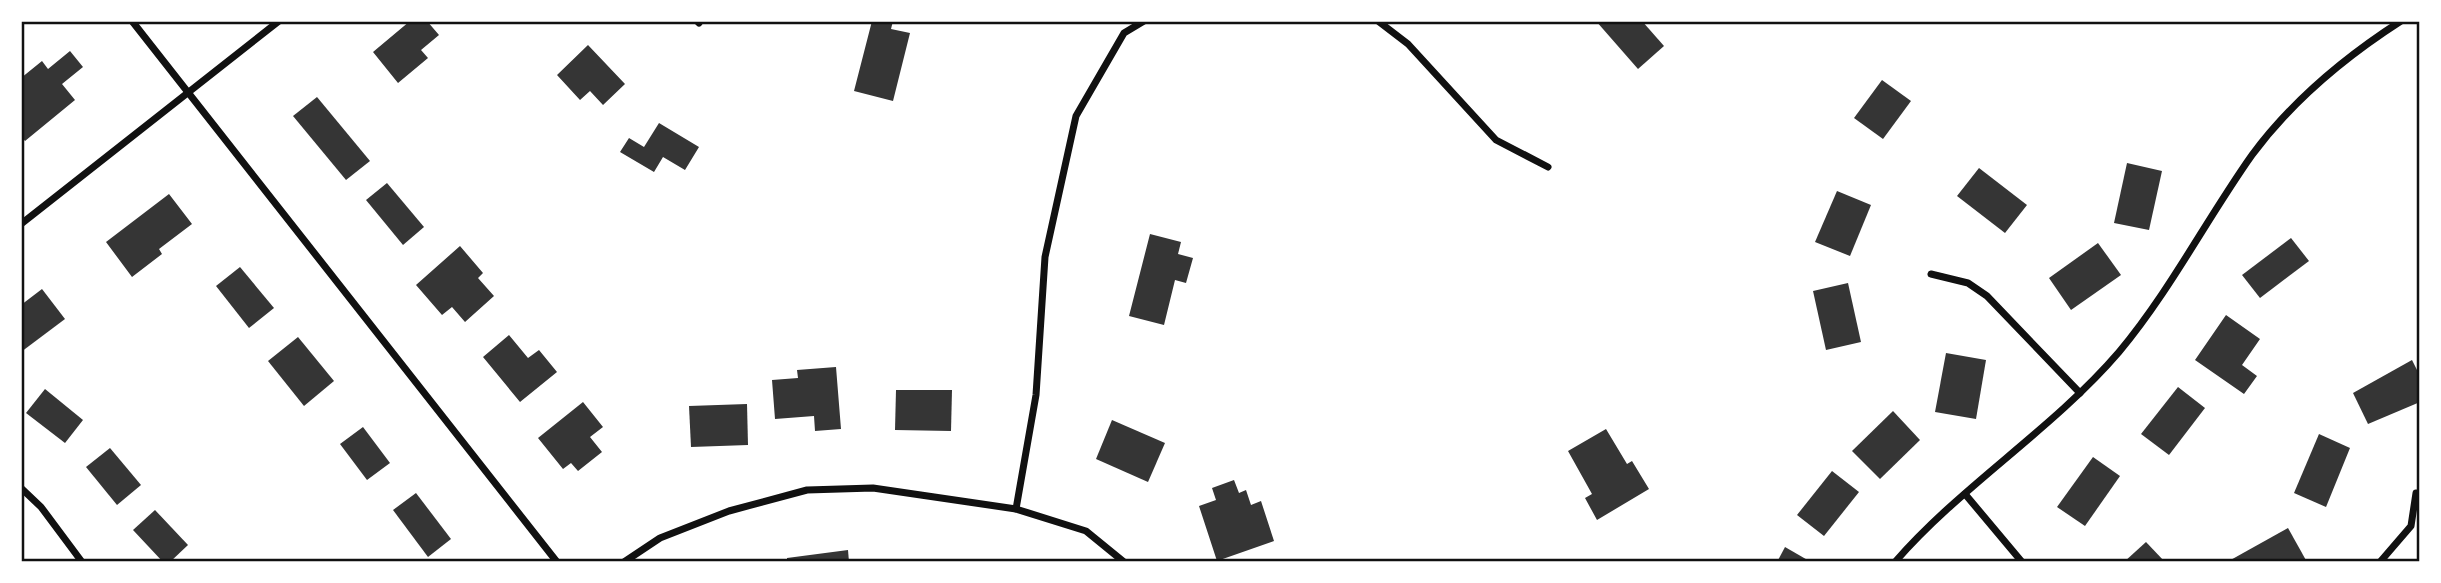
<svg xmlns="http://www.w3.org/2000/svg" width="2441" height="583" viewBox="0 0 2441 583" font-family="Raleway,sans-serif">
<rect width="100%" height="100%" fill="#fff"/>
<!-- building -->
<g fill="#353535">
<path d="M410 21H427L439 35 421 50 428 58 398 83 373 52Z"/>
<path d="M872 21H893L891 29 910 33 893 101 854 91Z"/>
<path d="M1596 21H1642L1664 46 1638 69Z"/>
<path d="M588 45 625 84 603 105 590 91 580 100 557 75Z"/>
<path d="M70 51 83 67 62 84 75 100 25 141 21 136V78L42 61 48 69Z"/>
<path d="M1882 80 1911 101 1883 139 1854 118Z"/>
<path d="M317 97 370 161 346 180 293 116Z"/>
<path d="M659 123 699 147 685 170 663 157 654 172 620 152 629 138 644 147Z"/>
<path d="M2127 163 2162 171 2149 230 2114 223Z"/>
<path d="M1979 168 2027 205 2005 233 1957 196Z"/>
<path d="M387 183 424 227 403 245 366 200Z"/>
<path d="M1837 191 1871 205 1850 256 1815 242Z"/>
<path d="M169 194 192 224 159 249 162 254 132 277 106 242Z"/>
<path d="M1150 234 1181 242 1178 254 1193 258 1186 283 1175 280 1164 325 1129 316Z"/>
<path d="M2291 238 2309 261 2260 298 2242 275Z"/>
<path d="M2098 243 2121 275 2071 310 2049 278Z"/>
<path d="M460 246 483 273 478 278 494 296 465 322 452 307 442 315 416 285Z"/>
<path d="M240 267 274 308 249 328 216 286Z"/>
<path d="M1848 283 1861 342 1826 350 1813 291Z"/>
<path d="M42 289 65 319 21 352V305Z"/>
<path d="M2226 315 2260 339 2242 365 2257 376 2244 394 2195 360Z"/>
<path d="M509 335 528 358 539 350 557 372 520 402 483 357Z"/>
<path d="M298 337 334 381 304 406 268 361Z"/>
<path d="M1946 353 1986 360 1976 419 1935 412Z"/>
<path d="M2412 360 2420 376V402L2368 424 2353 393Z"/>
<path d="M836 367 841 429 815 431 814 416 775 419 772 380 798 378 797 370Z"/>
<path d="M2178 387 2205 408 2169 455 2141 434Z"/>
<path d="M45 389 83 420 65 443 26 413Z"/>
<path d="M896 390H952L951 431 895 430Z"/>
<path d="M583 402 603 427 590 437 602 452 578 471 571 463 563 469 538 438Z"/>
<path d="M747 404 748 445 691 447 689 406Z"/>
<path d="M1893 411 1920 440 1880 479 1852 451Z"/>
<path d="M1112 420 1165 443 1148 482 1096 459Z"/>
<path d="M363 427 390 463 367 480 340 444Z"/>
<path d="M1606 429 1627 464 1632 461 1649 489 1597 520 1585 498 1592 494 1568 451Z"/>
<path d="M2319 434 2350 448 2326 507 2294 493Z"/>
<path d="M110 448 141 485 117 505 86 467Z"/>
<path d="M2093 457 2120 476 2085 526 2057 507Z"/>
<path d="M1832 471 1859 492 1824 536 1797 515Z"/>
<path d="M1234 480 1239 493 1246 490 1251 505 1261 501 1274 541 1217 561 1199 506 1216 500 1212 488Z"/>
<path d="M416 493 451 539 428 557 393 510Z"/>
<path d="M155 510 188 545 170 562H163L133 530Z"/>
<path d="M2288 528 2307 562H2227Z"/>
<path d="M2146 542 2165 562H2124Z"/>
<path d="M1785 547 1811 562H1777Z"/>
<path d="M848 550 849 562H787V558Z"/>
</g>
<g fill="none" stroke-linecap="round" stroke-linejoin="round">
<!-- minor -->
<g stroke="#111" stroke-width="7">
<path d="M132 21 557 562"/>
<path d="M697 21 699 23"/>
<path d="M1378 21 1408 44 1496 140 1548 167"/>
<path d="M21 224 279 21"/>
<path d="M1931 274 1968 283 1987 296 2080 393"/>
<path d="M21 488 41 507 82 562"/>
<path d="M1965 494 2022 562"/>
<path d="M1016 509 1036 395 1045 257 1076 116 1124 33 1144 21"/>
<path d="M624 562 660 538 729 511 807 490 873 488 1016 509 1086 531 1124 562"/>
<path d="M1895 562C1962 485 2052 430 2119 352 2170 291 2206 220 2252 155 2292 101 2345 57 2401 21"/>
<path d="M2380 562 2411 526 2416 493"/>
</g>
</g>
<!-- border -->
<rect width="2441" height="583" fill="none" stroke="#ffffff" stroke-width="46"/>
<rect x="23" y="23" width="2395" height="537" fill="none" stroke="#111" stroke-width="2.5"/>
</svg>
